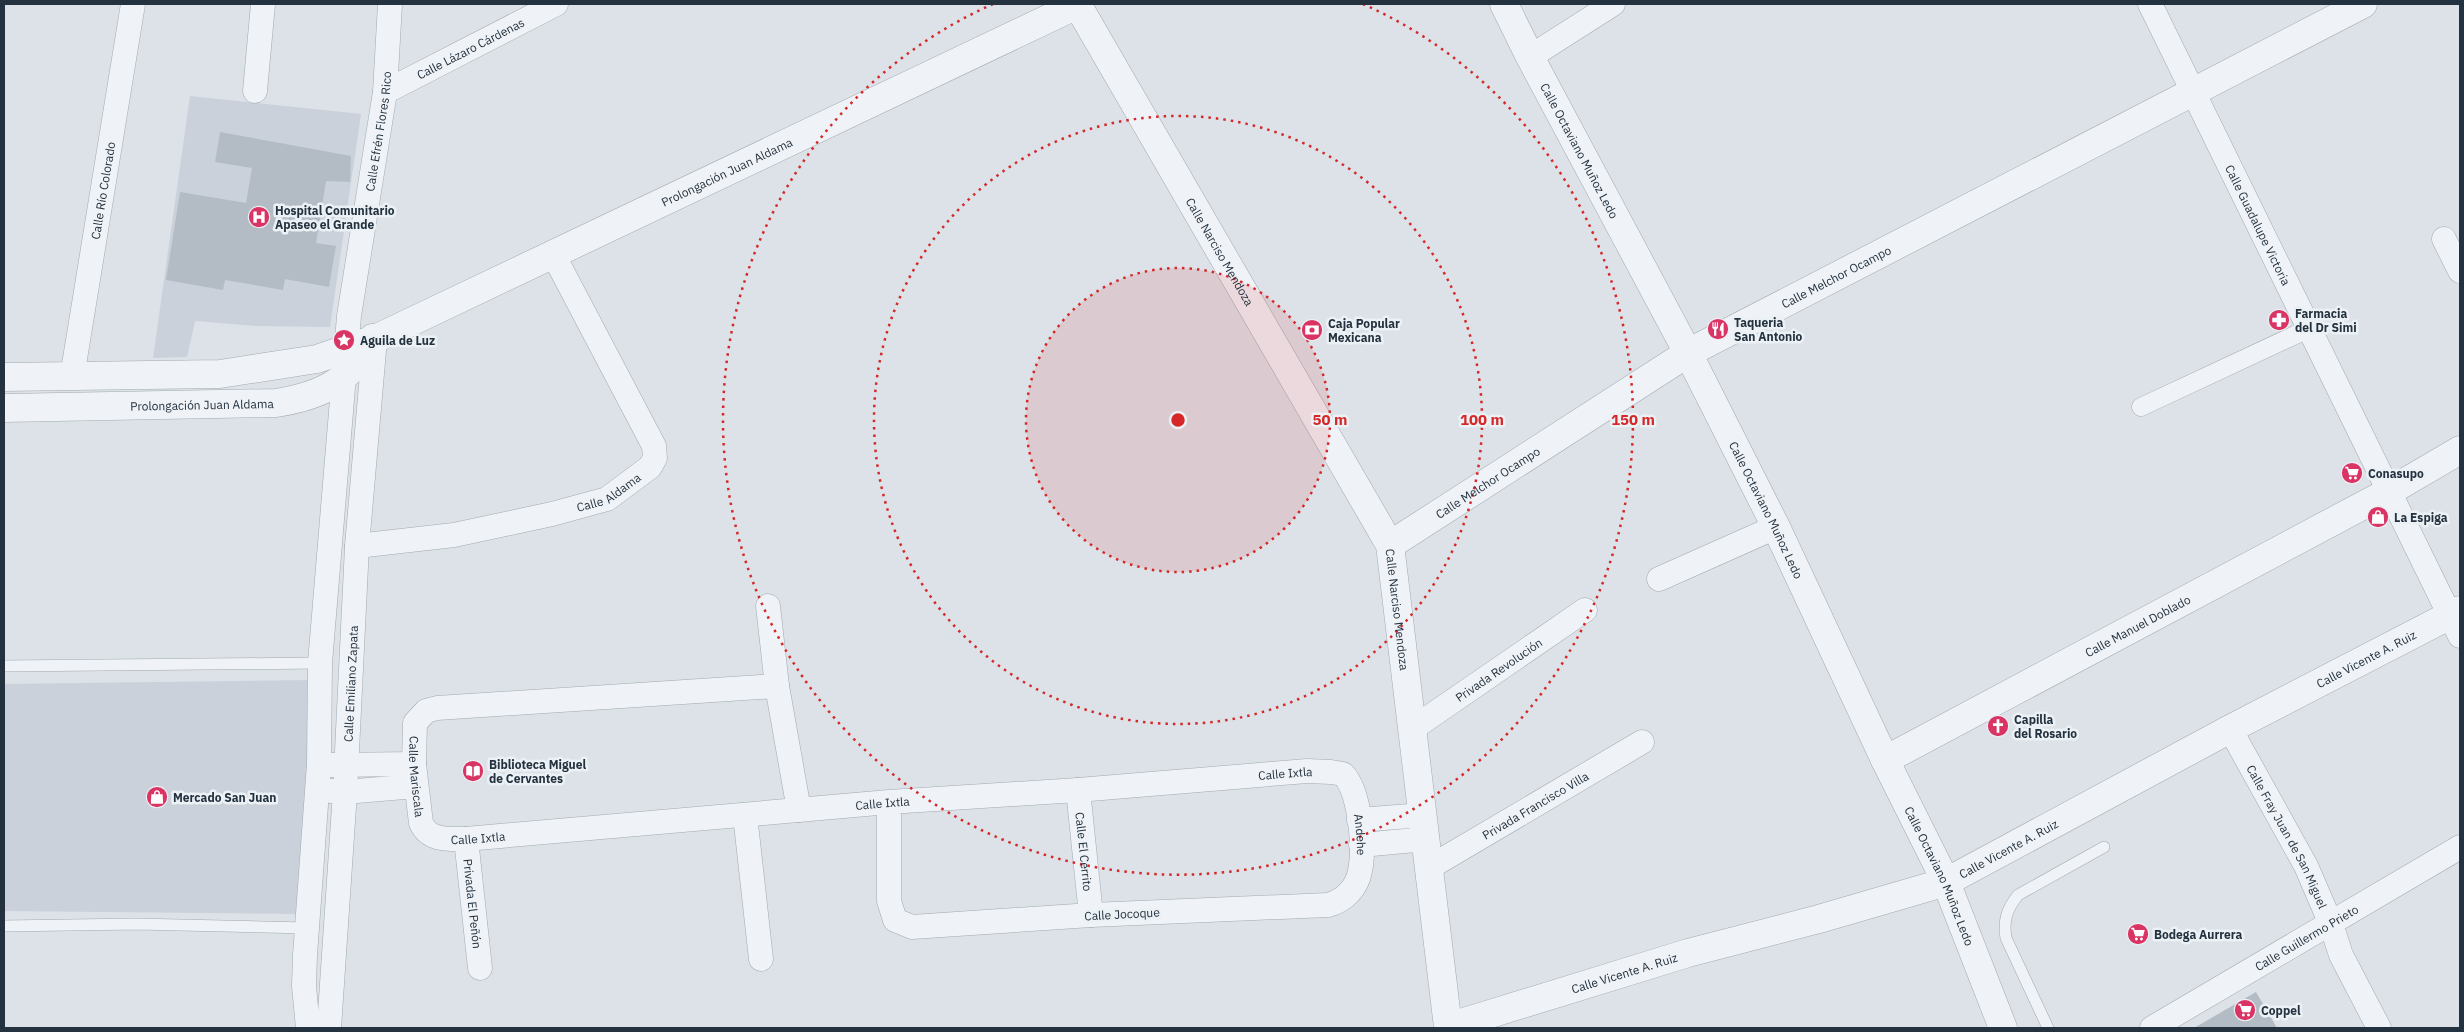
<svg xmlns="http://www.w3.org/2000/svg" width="2464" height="1032" viewBox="0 0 2464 1032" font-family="'IBM Plex Sans',sans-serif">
<rect width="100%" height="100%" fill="#dce2e7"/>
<!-- built -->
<g fill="#cad1da">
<path d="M190 96 361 114 330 327 256 326 195 321 187 357 153 358Z"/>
<path d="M316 680 303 914 4 911V684Z"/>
</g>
<!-- building -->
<g fill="#b3bcc5">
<path d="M220 132 351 156 350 182 326 181 316 243 336 246 329 287 285 279 283 290 225 280 223 290 166 280 180 192 246 203 252 168 215 162Z"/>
<path d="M2256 992 2277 1028H2194Z"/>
</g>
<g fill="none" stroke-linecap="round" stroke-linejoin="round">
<!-- service casing -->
<g stroke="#a1aab1" stroke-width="12">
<g id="service">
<path d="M4 666 320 663"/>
<path d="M4 926 136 924 307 928"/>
<path d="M2048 1028 2006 938C2003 920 2007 909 2018 895L2104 847"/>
</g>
</g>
<!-- pedestrian casing -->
<g stroke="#a1aab1" stroke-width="19">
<path id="pedestrian" d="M2141 407 2308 329"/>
</g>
<!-- minor casing -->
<g stroke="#a1aab1" stroke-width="25">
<g id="minor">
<path id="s1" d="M2150 4 2460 636"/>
<path d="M1530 57 1613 4"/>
<path d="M255 91 263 4"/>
<path id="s2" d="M385 92 556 4"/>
<path d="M2444 239 2460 271"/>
<path id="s3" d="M72 377 133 4"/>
<path id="s4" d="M357 546 454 535 552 514 607 499 650 467 655 458 654 446 553 254"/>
<path d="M1659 579 1776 527"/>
<path d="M768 606 777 686 799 810"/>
<path id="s5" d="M777 686 437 708 426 711 415 723 414 764 421 823C429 841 448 839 466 839L889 802 1078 790 1307 771 1331 772 1343 774C1360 791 1365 848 1360 871 1357 888 1344 901 1328 905L1091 915 912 927 895 920 889 901V802"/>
<path id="s6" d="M1412 729 1585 610"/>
<path id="s7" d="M2230 729 2306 866 2331 924 2341 955 2379 1028"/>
<path d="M329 765 414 764"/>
<path id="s8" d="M1078 790 1091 915"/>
<path d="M331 791 345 792 416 786"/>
<path d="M745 815 761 959"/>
<path d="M1359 820 1423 815"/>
<path id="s9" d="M466 839 480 968"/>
<path d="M1361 845 1427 839"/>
<path id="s10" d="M1430 867 1642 742"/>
<path id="s11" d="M308 1028 304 986 305 955 319 764 320 663 349 316 385 92 390 4"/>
<path id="s12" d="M329 1028 345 792 357 546 375 339 372 336"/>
<path id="s13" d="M2152 1028 2460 847"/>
</g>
</g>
<!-- tertiary casing -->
<g stroke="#a1aab1" stroke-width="29">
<g id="tertiary">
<path id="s14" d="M1077 4 1390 545 1448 1027 1688 953 1819 919 1946 882 2230 729 2460 610"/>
<path id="s15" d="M1504 4 1530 57 1688 353 1776 527 1885 760 1946 882 2003 1028"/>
<path id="s16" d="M4 377 220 374 317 359 375 339 1077 5"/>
<path id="s17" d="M4 408 276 403C326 395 348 381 375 339"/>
<path id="s18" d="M1390 545 1688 353 2363 4"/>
<path id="s19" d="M1885 760 2390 491 2460 450"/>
</g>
</g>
<!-- service -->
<use href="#service" stroke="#eff2f6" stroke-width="11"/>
<!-- pedestrian -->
<use href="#pedestrian" stroke="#eff2f6" stroke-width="18"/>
<!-- minor -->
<use href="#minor" stroke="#eff2f6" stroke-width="24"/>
<!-- tertiary -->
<use href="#tertiary" stroke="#eff2f6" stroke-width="28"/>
</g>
<!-- distance rings -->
<circle cx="1178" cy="420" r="152" fill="#d62828" fill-opacity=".12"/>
<g fill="none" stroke="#d62828" stroke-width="2.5" stroke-dasharray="2.5 5">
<circle cx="1178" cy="420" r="152"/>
<circle cx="1178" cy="420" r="304"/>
<path d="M1363 4A455 455 0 1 1 993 4"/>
</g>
<!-- icons -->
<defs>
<g id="hospital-disc" transform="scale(1.125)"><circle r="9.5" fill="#d93464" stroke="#ebf1f5"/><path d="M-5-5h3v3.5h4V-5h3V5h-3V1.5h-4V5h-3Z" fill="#fff"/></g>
<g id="pharmacy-disc" transform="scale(1.125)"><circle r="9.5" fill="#d93464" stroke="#ebf1f5"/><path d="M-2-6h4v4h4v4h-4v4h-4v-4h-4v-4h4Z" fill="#fff"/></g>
<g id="restaurant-disc" transform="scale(1.125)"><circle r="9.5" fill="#d93464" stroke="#ebf1f5"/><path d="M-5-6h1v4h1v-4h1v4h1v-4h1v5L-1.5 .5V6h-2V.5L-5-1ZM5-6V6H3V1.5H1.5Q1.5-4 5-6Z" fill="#fff"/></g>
<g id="bank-disc" transform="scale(1.125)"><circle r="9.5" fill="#d93464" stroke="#ebf1f5"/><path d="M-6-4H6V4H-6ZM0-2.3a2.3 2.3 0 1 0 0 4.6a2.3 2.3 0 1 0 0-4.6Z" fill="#fff"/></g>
<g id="sight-disc" transform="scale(1.125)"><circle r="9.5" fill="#d93464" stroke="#ebf1f5"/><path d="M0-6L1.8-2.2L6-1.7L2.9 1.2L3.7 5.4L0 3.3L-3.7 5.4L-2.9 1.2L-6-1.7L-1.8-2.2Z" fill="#fff"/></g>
<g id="supermarket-disc" transform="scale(1.125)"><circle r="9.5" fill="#d93464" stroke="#ebf1f5"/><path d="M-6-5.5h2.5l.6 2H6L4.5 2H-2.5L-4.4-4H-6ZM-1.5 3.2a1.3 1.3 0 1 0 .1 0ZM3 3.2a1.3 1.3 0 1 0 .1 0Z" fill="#fff"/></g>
<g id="shop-disc" transform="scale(1.125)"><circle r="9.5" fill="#d93464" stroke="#ebf1f5"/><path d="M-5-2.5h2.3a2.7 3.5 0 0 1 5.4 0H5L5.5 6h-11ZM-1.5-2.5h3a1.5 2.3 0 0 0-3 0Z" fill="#fff"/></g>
<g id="church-disc" transform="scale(1.125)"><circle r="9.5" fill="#d93464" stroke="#ebf1f5"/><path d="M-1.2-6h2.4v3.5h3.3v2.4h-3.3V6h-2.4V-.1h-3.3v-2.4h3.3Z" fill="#fff"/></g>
<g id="library-disc" transform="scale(1.125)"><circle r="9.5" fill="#d93464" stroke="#ebf1f5"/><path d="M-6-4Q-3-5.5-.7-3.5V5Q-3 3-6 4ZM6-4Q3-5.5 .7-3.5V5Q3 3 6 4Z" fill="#fff"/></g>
</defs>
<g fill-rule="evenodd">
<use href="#hospital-disc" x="259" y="217"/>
<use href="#pharmacy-disc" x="2279" y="320"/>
<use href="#restaurant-disc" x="1718" y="329"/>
<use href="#bank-disc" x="1312" y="330"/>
<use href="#sight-disc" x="344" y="340"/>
<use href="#supermarket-disc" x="2352" y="473"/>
<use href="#shop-disc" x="2378" y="517"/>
<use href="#church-disc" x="1998" y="726"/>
<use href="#library-disc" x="473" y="771"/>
<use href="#shop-disc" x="157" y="797"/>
<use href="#supermarket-disc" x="2138" y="934"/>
<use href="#supermarket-disc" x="2245" y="1010"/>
</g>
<g text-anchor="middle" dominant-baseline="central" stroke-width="5" stroke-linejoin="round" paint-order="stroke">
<!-- street labels -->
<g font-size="12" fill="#24323f" stroke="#ebf1f5">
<text stroke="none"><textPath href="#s2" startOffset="96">Calle Lázaro Cárdenas</textPath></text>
<text stroke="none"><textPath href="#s11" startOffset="901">Calle Efrén Flores Rico</textPath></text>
<text stroke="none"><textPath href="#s15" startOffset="165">Calle Octaviano Muñoz Ledo</textPath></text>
<text stroke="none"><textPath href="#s16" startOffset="765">Prolongación Juan Aldama</textPath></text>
<text stroke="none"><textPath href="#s3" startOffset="189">Calle Río Colorado</textPath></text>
<text stroke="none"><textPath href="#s1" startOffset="246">Calle Guadalupe Victoria</textPath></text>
<text stroke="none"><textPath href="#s14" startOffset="286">Calle Narciso Mendoza</textPath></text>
<text stroke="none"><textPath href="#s18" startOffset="521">Calle Melchor Ocampo</textPath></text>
<text stroke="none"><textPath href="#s17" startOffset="198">Prolongación Juan Aldama</textPath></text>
<text stroke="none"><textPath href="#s18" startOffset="116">Calle Melchor Ocampo</textPath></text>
<text stroke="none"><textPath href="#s4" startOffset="259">Calle Aldama</textPath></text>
<text stroke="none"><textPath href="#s15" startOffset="570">Calle Octaviano Muñoz Ledo</textPath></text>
<text stroke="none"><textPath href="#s14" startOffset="690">Calle Narciso Mendoza</textPath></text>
<text stroke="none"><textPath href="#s19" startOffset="286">Calle Manuel Doblado</textPath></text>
<text stroke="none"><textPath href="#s14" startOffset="2105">Calle Vicente A. Ruiz</textPath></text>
<text stroke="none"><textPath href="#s6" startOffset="105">Privada Revolución</textPath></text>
<text stroke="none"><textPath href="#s12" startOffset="345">Calle Emiliano Zapata</textPath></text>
<text stroke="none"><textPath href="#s5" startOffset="1342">Calle Ixtla</textPath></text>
<text stroke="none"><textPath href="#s5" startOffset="422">Calle Mariscala</textPath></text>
<text stroke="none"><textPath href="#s5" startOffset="938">Calle Ixtla</textPath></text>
<text stroke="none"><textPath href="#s10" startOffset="122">Privada Francisco Villa</textPath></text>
<text stroke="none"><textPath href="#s5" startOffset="1464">Andehe</textPath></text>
<text stroke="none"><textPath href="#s5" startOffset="532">Calle Ixtla</textPath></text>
<text stroke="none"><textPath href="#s7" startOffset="122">Calle Fray Juan de San Miguel</textPath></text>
<text stroke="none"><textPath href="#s14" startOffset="1700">Calle Vicente A. Ruiz</textPath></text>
<text stroke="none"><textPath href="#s8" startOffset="62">Calle El Cerrito</textPath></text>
<text stroke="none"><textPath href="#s15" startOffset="975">Calle Octaviano Muñoz Ledo</textPath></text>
<text stroke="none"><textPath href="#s9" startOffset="65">Privada El Peñón</textPath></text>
<text transform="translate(1122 914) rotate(-3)">Calle Jocoque</text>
<text stroke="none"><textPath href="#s13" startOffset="179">Calle Guillermo Prieto</textPath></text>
<text stroke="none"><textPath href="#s14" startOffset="1295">Calle Vicente A. Ruiz</textPath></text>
</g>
<!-- poi labels -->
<g font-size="12" font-weight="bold" fill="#24323f" stroke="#ebf1f5" text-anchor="start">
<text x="275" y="210">Hospital Comunitario<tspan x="275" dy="14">Apaseo el Grande</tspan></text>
<text x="2295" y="313">Farmacia<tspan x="2295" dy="14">del Dr Simi</tspan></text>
<text x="1734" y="322">Taqueria<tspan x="1734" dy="14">San Antonio</tspan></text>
<text x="1328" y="323">Caja Popular<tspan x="1328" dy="14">Mexicana</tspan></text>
<text x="360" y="340">Aguila de Luz</text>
<text x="2368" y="473">Conasupo</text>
<text x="2394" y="517">La Espiga</text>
<text x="2014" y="719">Capilla<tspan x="2014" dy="14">del Rosario</tspan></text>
<text x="489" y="764">Biblioteca Miguel<tspan x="489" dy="14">de Cervantes</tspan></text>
<text x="173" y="797">Mercado San Juan</text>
<text x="2154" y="934">Bodega Aurrera</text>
<text x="2261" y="1010">Coppel</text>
</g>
</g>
<circle cx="1178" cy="420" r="8" fill="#d62828" stroke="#ebf1f5" stroke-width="2.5"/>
<g font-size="15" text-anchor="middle" font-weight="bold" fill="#d62828" stroke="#ebf1f5" stroke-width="5" stroke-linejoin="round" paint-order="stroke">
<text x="1330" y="425">50 m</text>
<text x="1482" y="425">100 m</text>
<text x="1633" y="425">150 m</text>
</g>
<!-- border -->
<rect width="2464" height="1032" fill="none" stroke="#24323f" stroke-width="10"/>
</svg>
